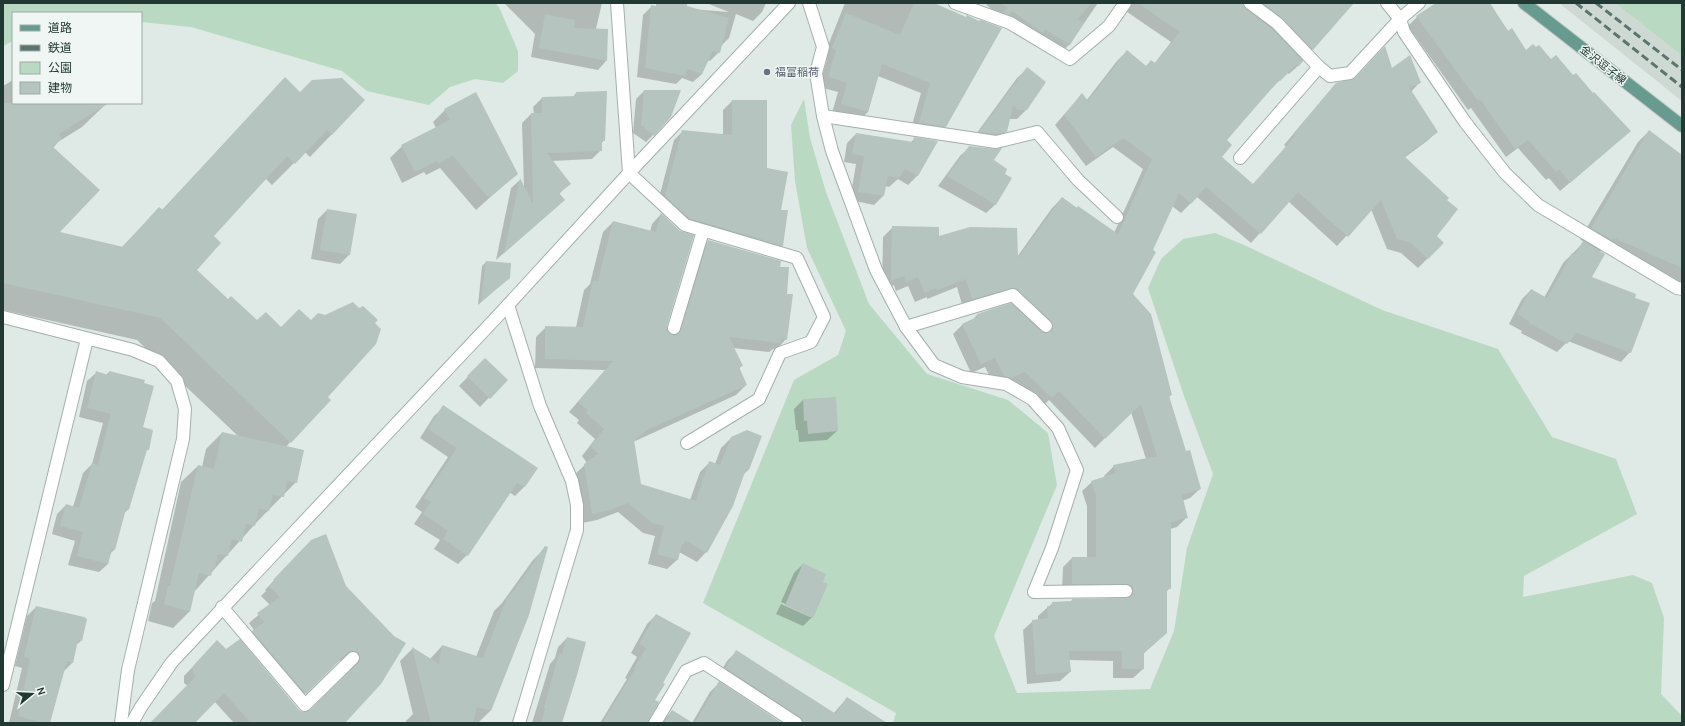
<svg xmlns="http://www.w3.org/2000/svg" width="1685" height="726" viewBox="0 0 1685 726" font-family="Karla,'Noto Sans JP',sans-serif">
<rect width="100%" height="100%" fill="#dfe9e5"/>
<!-- built -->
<path fill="#ced9d4" d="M1559 3H1615L1669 46 1682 56V101Z"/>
<!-- green -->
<g fill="#bad9c3">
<path d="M3 3H495L499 7 518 51V71L503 83 475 79 450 87 429 105 367 91 342 71 191 27 141 22V13H13V41L3 46Z"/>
<path d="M1615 3H1682V56Z"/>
<path d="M804 99 810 138 826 192 869 304 927 374 1008 400 1048 433 1057 485 994 636 1017 693 1150 689 1174 631 1187 548 1213 474 1184 396 1148 288 1161 259 1183 239 1215 233 1244 245 1382 310 1498 349 1552 437 1616 459 1637 514 1524 576 1523 597 1633 575 1652 583 1664 618 1661 694 1682 716V723H893L896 713 703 603 794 380 838 355 846 331 807 248 795 181 791 125Z"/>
</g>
<!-- shadow -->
<g fill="#0003">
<path d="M506 3H602L596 29 606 61 598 70 531 57 535 34 505 4Z"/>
<path d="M706 3H766L762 12 753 21 736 14 729 38 721 46 719 52 710 61 707 60 702 74 693 82 682 78 676 84 637 77 643 15 652 6 729 12Z"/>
<path d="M845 3H932L945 126 935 136 910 132 921 93 878 76 868 112 858 121 832 113 838 92 819 87 827 60 823 58Z"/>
<path d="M985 3H1098L1069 45 1059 54 1006 24Z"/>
<path d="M1114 3H1222L1245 10 1253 3H1352L1299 65 1289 74 1287 73 1270 90 1225 140 1220 157 1253 185 1286 147 1284 145 1336 84 1392 70 1410 56 1419 83 1411 92 1437 132 1427 141 1404 158 1446 200 1435 236 1443 243 1418 268 1401 253 1387 249 1371 209 1337 246 1288 201 1251 243 1197 197 1181 213 1172 206 1131 294 1171 395 1169 397 1185 452 1200 489 1190 498 1182 501 1187 517 1177 527 1170 529V588L1166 592V633L1143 654V669L1133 678H1113V661L1069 660 1070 672 1060 681 1027 684 1023 630 1033 621 1038 620V616L1048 607 1053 603 1070 602 1072 600H1123V597L1116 593H1062L1063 567 1072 558H1087V506L1082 491 1092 482 1105 478 1104 476 1114 466 1146 459 1131 412 1095 448 1049 400 1042 407 1015 381 1001 388 994 385 985 367 971 373 953 334 963 324 971 321 977 315 1013 304 1005 297 963 308 957 287 927 299V297L915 302 908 286 896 291 894 285 882 290 883 237 893 227 1017 257 1052 208 1062 198 1114 233 1143 169 1113 147 1086 166 1055 125 1082 94 1086 101 1117 61 1127 51 1146 66 1154 64 1171 42Z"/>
<path d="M1438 3H1485L1526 52 1551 61 1593 94 1630 131 1560 191 1549 178 1546 180 1518 148 1506 157 1471 108 1468 110 1408 26 1417 17Z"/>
<path d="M1027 69 1026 110 1017 119H1009L1006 131 997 141H971L1017 78Z"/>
<path d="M285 78 332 134 310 157 305 152 272 185 265 178 212 236 196 270 327 397 286 447 296 482 255 524 194 592 189 612 173 628 148 621 152 603 155 601 181 482 198 466 202 467 206 449 222 433 239 437 137 340 3 310V86L13 80V103H107L82 127 58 142 53 148 58 233 122 247 159 208 162 210Z"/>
<path d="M644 91 653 135 646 142 633 133 636 99Z"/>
<path d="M576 93 604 140 601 144V150L592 159 552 161 569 184 559 194 564 200 496 260 511 188 520 180 524 188 522 123 531 114H534L533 107 542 98 573 97Z"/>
<path d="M732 101 766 169 780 211 782 246 773 254 680 227 657 206 674 140 683 131 723 135V110Z"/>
<path d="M445 110 516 174 476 210 440 168 426 175 424 172 402 183 390 158 402 146 436 128 433 122Z"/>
<path d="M1649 131 1682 157V285L1602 249 1599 252 1590 277 1630 352 1621 362 1568 341 1557 352 1521 333 1522 331 1509 324 1522 299 1531 290 1544 298 1563 263 1584 242 1580 239 1638 142Z"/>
<path d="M856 134 910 143 915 138 937 142 917 176 908 185 898 179 889 187 885 186 883 196 874 205 850 200 856 164 844 162 847 143Z"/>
<path d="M970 147 993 160 996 204 986 213 938 186 960 156Z"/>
<path d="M327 210 349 255 340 264 311 259 318 219Z"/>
<path d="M661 214 666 326 667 333 673 336 699 250 709 241 779 267 785 295 786 339 777 349H773L769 352 733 348 742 365 739 369 746 385 736 395 633 442 640 485 690 500 700 472 710 462 715 464 721 448 731 438 761 436 748 470 743 475 706 552 697 562 679 552 677 560 667 569 648 564 655 536 643 533 618 512 597 520 582 523 574 475 587 463 582 456 595 439 577 423 579 420 569 412 605 370 535 368 536 337 546 327H576L584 290 590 284 603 232 613 222 650 232 652 224Z"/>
<path d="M486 262 504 282 478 305 482 266Z"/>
<path d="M485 359 506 380 480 407 459 386Z"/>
<path d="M109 372 142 428 148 449 145 452 129 509 124 513 114 550 110 554 108 564 99 572 68 565 75 541 52 534 57 514 66 505 73 507 83 473 92 464 103 423 79 417 87 381 96 373 106 375Z"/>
<path d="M803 400 837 431 827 440 799 442 798 430H796L794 409Z"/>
<path d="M444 407 536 469 524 487 515 496 509 492 467 555 458 564 434 549 440 540 414 524 422 512 415 507 448 457 420 438 434 416Z"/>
<path d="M546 547 528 615 490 711 478 723H404L413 714 400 661 412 649 430 659 442 646 476 657 494 611 502 603 533 560Z"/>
<path d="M302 550 345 587 393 637 344 723H234L214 701 193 723H151L188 686 184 683V676L208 651 303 713 311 711 351 670 350 662 345 660 338 661 296 702 243 641 254 630 249 623 270 605 261 596 266 591 265 590Z"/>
<path d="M803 564 812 617 803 626 776 614 781 604 810 617V615L781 602 794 573Z"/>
<path d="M36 607 81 641 76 645 73 662 63 672 49 723H9L22 668 15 666 27 616Z"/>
<path d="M656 615 662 683 654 700 647 723H600L627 679 625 678 637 657 631 653 647 624Z"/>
<path d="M567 638 561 723H532L550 664 555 658 558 647Z"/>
<path d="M737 651 833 714 847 698 864 723H787L717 678 727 661Z"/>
<path d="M719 683 780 723H692L710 692Z"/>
<path d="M672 711 691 723H661Z"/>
</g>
<!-- building -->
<g fill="#b5c4be">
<path d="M656 3H687V6L729 18 720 53 713 51 702 74 688 69 685 76 645 68 651 5 656 6Z"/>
<path d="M914 3H934L966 17 967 15 979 21 981 20 1002 28 946 127 919 123 930 83 882 64 868 112 841 104 847 83 828 77 836 50 832 48 846 13 900 35Z"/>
<path d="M1000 3H1091L1078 19 1084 23 1070 45 1045 29 1043 33 1012 11 1009 15 1001 12 1008 8Z"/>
<path d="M1138 3H1243L1246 9 1272 29 1303 61 1299 66 1297 64 1280 81 1279 80 1227 140 1232 145 1222 157 1253 184 1295 136 1293 134 1336 83 1355 78 1385 46 1392 68 1410 55 1421 83 1409 87 1438 132 1404 156 1449 198 1447 200 1458 209 1437 236 1444 243 1428 259 1411 243 1397 239 1381 200 1348 237 1298 192 1261 234 1206 187 1191 204 1179 193 1153 250 1156 252 1133 294 1151 314 1172 395 1169 396 1186 451 1190 450 1201 489 1182 495 1188 518 1171 522V589H1167V633L1144 653V669H1122V651H1069L1071 672 1036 675 1032 620 1048 618 1047 606H1052V602L1072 601V599L1126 598 1133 594V588L1126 584H1072V557H1096V496L1091 481 1116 473 1113 465 1157 456 1141 404 1105 439 1059 391 1052 398 1025 372 1011 378 1004 376 995 358 981 364 962 324 977 317V314L1011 303 1044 333H1049L1052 331 1053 323 1015 288 972 299 966 279 937 290 936 288 925 293 918 277 906 282 904 276 891 281 892 226 939 227V236L970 227 1017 228 1018 258 1062 197 1077 208 1078 206 1118 234 1152 159 1123 138 1096 157 1064 115 1082 93 1088 101 1127 50 1146 66 1151 60 1155 63 1180 32Z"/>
<path d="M1263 3H1354L1313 50 1282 18Z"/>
<path d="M1436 3H1490L1508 31 1512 28 1526 50 1533 44 1536 47 1539 45 1551 59 1556 55 1573 75 1576 73 1593 93 1594 92 1631 131 1570 183 1559 169 1556 172 1528 140 1515 149 1480 99 1478 101 1416 16Z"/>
<path d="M545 14 575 20 574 28 608 29 607 61 539 48Z"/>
<path d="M1027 67 1046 82 1027 110H1018L1013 106 1007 132 996 134 979 132Z"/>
<path d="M285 77 300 92 312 80 342 78 365 100 332 135 327 130 295 164 287 156 214 236 221 243 197 270 228 299 231 296 257 320 266 312 281 327 299 309 311 320 318 313 325 315 353 302 359 308 363 306 378 320 375 323 381 329 376 344 328 397 331 400 291 443 160 318 3 283V103H109L59 134 62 139 52 146 100 190 60 232 123 247 159 207 163 210Z"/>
<path d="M644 90H681L671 117 654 136 641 125Z"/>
<path d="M607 91 605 141H602V151L547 153 571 184 559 193 565 200 504 253 520 178 533 204 531 113H542V97L576 96V92Z"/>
<path d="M476 92 518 174 489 198 453 156 438 164 437 161 415 172 401 145 450 120 444 109Z"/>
<path d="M732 100H767V168L788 172 781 210H788L783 246 689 218 665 196 682 130 732 135Z"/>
<path d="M1649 130 1682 155V268L1614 238 1612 240 1591 228Z"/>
<path d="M856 133 913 142 914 137 938 141 918 176 905 169 899 178 888 176 884 196 858 192 864 156 852 154Z"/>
<path d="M969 146 995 149 1002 148 994 160 1007 169 1005 174 1012 178 996 205 947 176Z"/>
<path d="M327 209 357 214 350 255 320 250Z"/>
<path d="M661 213 680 231 694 235 667 326 669 333 676 335 681 330 708 240 781 261 780 267H789L787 294H793L787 340 781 339 780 343 729 337 743 366 739 367 747 385 649 429 634 440 641 484 696 501 709 461 720 465 731 437 747 430 762 436 749 470 746 469 733 506 707 553 685 540 684 545 682 544 678 560 657 554 664 526 652 523 628 503 608 511 592 514 584 464 598 454 591 446 604 429 586 413 588 410 578 402 613 361 545 359V326L583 327 593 280 598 281 613 221 656 232Z"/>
<path d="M1583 241 1605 254 1592 277 1636 294 1635 298 1650 303 1631 353 1577 333 1567 344 1529 323 1530 322 1517 314 1531 289 1547 298 1572 253 1575 254Z"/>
<path d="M486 261 511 263 510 278 481 302Z"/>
<path d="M485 358 508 380 490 399 467 376Z"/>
<path d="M96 371 108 375 109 371 145 380 144 383 154 386 143 427 153 430 149 450H147L129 509H126L115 550 112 549 108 564 77 556 83 532 60 526 66 504 79 508 92 463 98 465 111 414 87 408Z"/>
<path d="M836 397 838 431 808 434 807 421H804L803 399Z"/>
<path d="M443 405 538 468 525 487 517 483 468 556 443 539 448 531 423 514 431 502 424 498 457 448 428 429Z"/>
<path d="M222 432 304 450 297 483 287 481 284 497 273 495 269 511 259 509 255 526 246 524 242 542 232 539 228 556 218 554 215 569 213 568 211 576 199 573 190 612 164 604 168 586H170L198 465 214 469Z"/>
<path d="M326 534 346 586 394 636 406 643 381 684 345 723H251L224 693 195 723H150L196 676 193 674V666L217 640 226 649 240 639 299 710 303 712 310 710 358 663 360 660 359 653 355 651 348 652 306 694 252 631 264 622 257 613 280 597 269 586 274 581 273 580 311 540Z"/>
<path d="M545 546 548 547 529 615 491 711 477 707 473 723H431L412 647 439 664 442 645 483 658 507 598 515 589Z"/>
<path d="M803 563 826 574 823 582 828 584 813 618 785 605Z"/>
<path d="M36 606 84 617 87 619 82 641 78 640 73 663 67 661 50 723H44L18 716 30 659 24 657Z"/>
<path d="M656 614 691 633 663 683 665 684 655 700 659 702 648 723H602L635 669 634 668 646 648 639 644Z"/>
<path d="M567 637 586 642 577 675 562 723H541L545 708H544L559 653 562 654Z"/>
<path d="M736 650 836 714 847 697 887 723H803L800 717 726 668Z"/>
<path d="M719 681 782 723H695Z"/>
<path d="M672 710 693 723H664Z"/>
</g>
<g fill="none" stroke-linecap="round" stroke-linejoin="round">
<!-- minor casing -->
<g stroke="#a3b0ac" stroke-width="14">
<g id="minor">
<path d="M617 3 629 173 685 225 797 258 824 317 811 342 780 353 759 399 687 443"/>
<path d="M809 3 823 47 816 73 823 116 832 151 876 270 906 327 934 365 962 377 1006 384 1032 399 1058 428 1077 470 1052 548 1034 592 1126 591"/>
<path d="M955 3 1010 23 1070 59 1109 26 1125 3"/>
<path d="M1250 3 1277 23 1319 67 1330 76 1350 73 1400 19 1419 3"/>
<path d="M1387 3 1400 19 1404 32 1465 122 1505 173 1538 205 1677 288 1682 289"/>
<path d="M823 116 996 142 1037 132 1078 180 1117 217"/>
<path d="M1240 158 1319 67"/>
<path d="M508 305 540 406 572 481 577 505V530L519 723"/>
<path d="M3 317 133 350 159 361 177 381 185 409 183 439 128 670 121 723"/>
<path d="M906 327 1013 295 1046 326"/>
<path d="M674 328 703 231"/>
<path d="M222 607 305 705 353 658"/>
<path d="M3 685 87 339"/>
<path d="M132 723 141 707 172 662 508 305 629 173 789 3"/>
<path d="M655 723 686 671 704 663 796 723"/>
</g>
</g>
<!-- major casing -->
<g stroke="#bdc3c2" stroke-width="14">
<path id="major" d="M1524 3 1682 126"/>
</g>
<!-- minor -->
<use href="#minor" stroke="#fff" stroke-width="12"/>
<!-- major -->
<use href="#major" stroke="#679b8f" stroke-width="12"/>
<!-- rail -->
<g stroke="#5c746e" stroke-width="3" stroke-dasharray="8 4" stroke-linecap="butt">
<path d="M1576 3 1682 87"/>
<path d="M1596 3 1682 70"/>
</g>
</g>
<!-- markers -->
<circle fill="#6b7280" stroke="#eff6f3" stroke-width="1.5" cx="767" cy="72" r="4"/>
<g text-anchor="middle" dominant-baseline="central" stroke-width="3" stroke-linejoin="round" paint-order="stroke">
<!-- street labels -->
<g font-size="11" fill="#223832" stroke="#eff6f3">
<text transform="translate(1603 65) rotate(38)">金沢逗子線</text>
</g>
<!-- worship labels -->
<g font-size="11" fill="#5b616d" stroke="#eff6f3" text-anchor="start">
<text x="775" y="72">福富稲荷</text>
</g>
</g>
<!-- border -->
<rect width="1685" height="726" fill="none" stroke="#223832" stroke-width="8"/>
<!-- legend -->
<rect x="12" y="12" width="130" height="92" fill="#eff6f3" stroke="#9daaa6"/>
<rect x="20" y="25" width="20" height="6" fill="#679b8f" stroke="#9daaa6"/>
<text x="48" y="32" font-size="12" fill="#223832">道路</text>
<rect x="20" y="45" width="20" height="6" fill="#5c746e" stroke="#9daaa6"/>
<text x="48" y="52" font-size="12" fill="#223832">鉄道</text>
<rect x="20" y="62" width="20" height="12" fill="#bad9c3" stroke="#9daaa6"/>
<text x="48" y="72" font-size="12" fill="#223832">公園</text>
<rect x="20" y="82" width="20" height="12" fill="#b5c4be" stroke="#9daaa6"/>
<text x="48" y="92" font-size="12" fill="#223832">建物</text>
<!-- north arrow -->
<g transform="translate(32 694) rotate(72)" stroke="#eff6f3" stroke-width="3" paint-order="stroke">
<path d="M0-3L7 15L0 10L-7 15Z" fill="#223832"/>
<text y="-6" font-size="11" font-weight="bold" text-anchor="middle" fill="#223832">N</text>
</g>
</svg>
